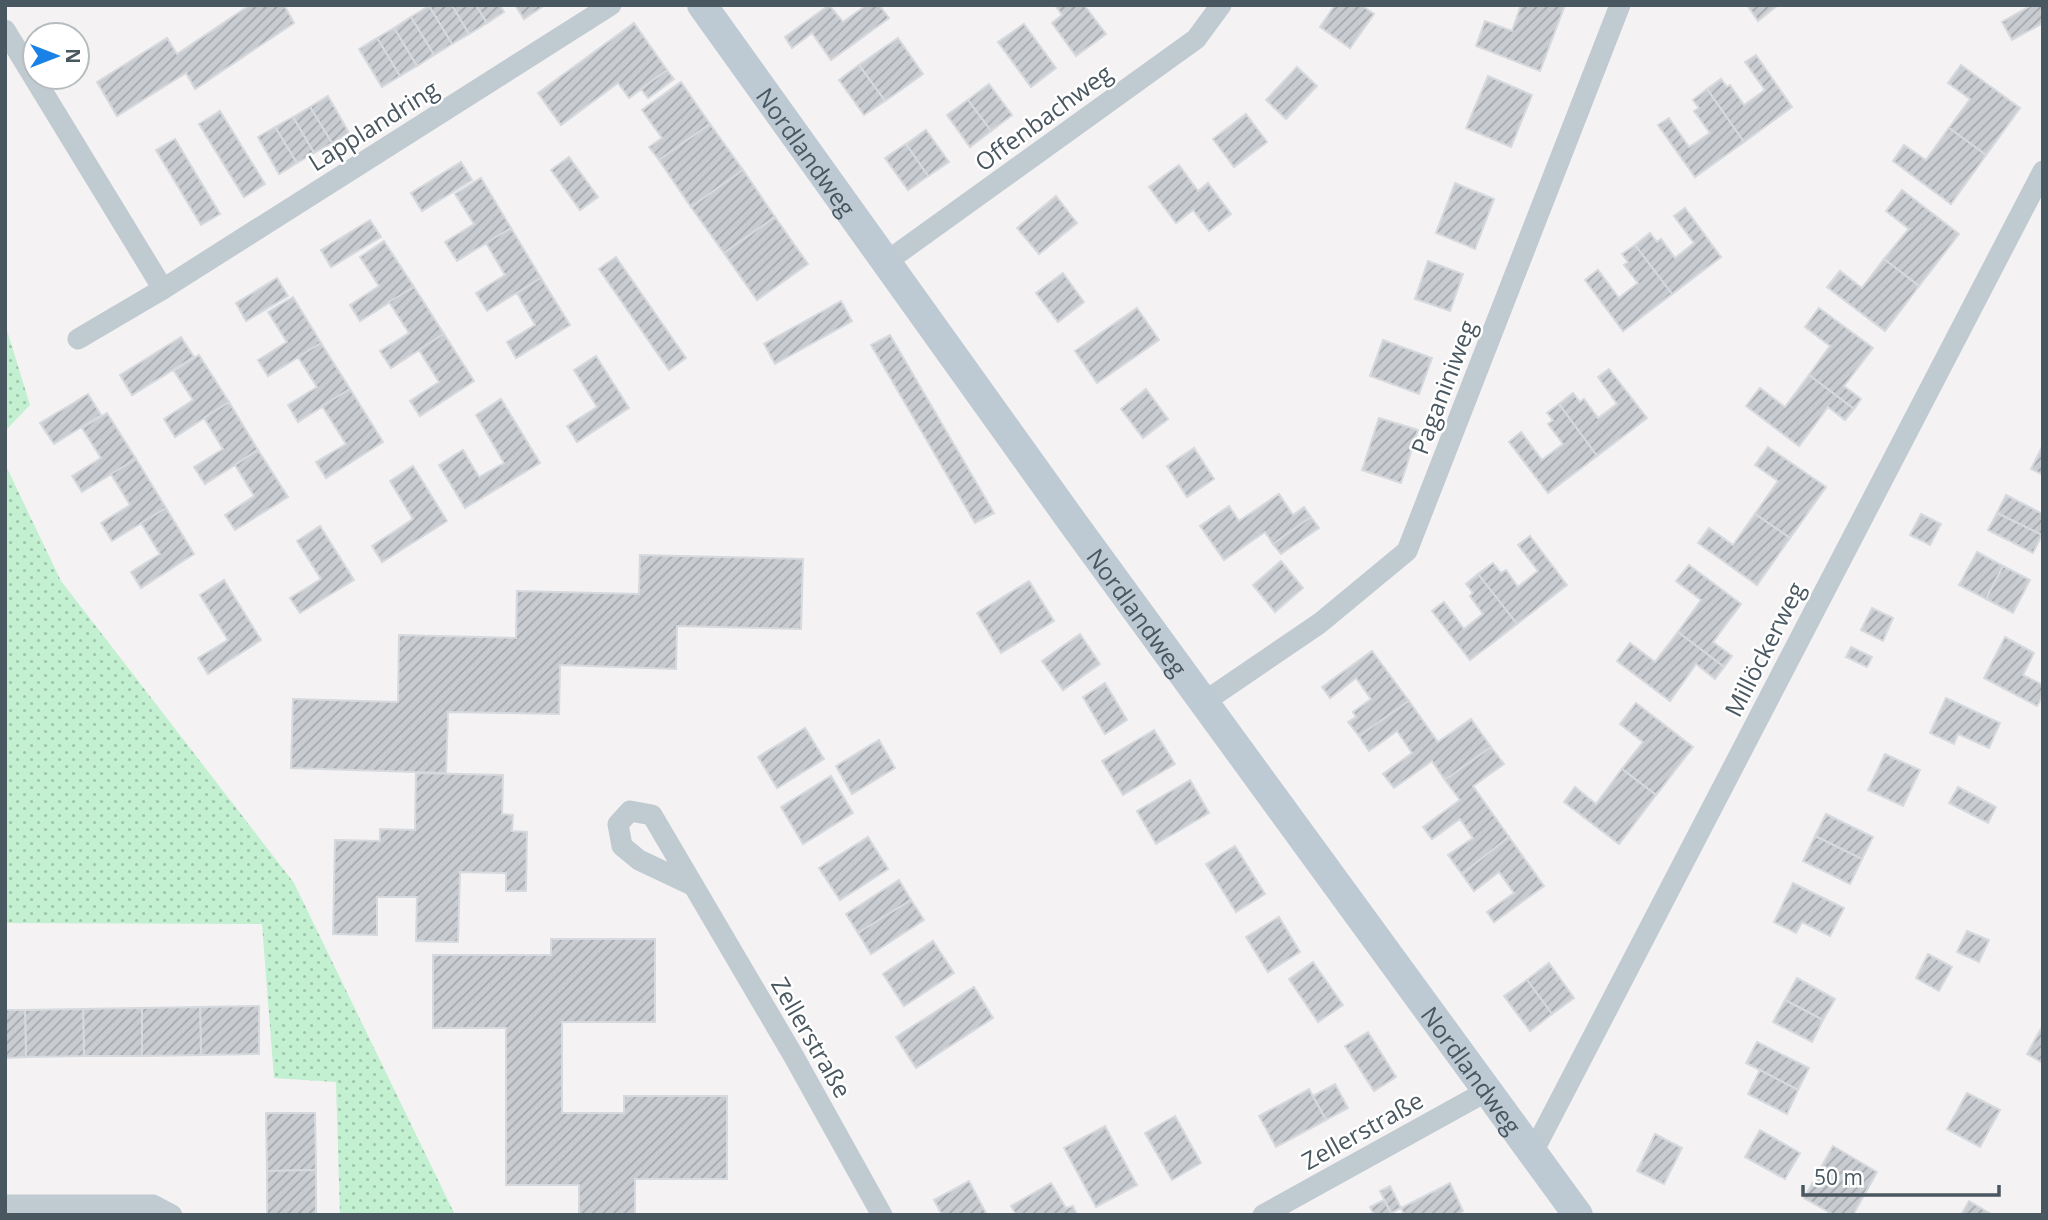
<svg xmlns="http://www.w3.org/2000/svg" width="2048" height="1220" viewBox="0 0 2048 1220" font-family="'Open Sans',sans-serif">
<defs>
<pattern id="park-dots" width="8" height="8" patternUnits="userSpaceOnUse" patternTransform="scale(1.75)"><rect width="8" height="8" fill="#c2f0d1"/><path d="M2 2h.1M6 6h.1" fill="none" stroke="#a0c5ad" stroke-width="1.8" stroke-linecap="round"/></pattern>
<pattern id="building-hatch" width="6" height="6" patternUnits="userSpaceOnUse" patternTransform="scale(1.75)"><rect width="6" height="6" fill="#c9cdd1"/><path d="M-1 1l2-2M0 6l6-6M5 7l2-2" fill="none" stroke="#a5a9ad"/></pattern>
</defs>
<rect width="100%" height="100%" fill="#f4f2f2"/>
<!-- park -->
<g fill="url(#park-dots)">
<path d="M5 324 30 405 5 431Z"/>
<path d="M5 464 61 581 294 883 455 1215H340L336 1082 274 1078 262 924 5 923Z"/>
</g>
<!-- building -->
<g fill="url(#building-hatch)" stroke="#d6d9dd" stroke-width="2">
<path d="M250 5H284L294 23 195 89 186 73 117 116 97 82 167 38 177 54Z"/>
<path d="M452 5 469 34 452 44 429 6Z"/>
<path d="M452 5H476L487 23 469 34Z"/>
<path d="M476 5H500L504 12 487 23Z"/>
<path d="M515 5H545L524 19Z"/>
<path d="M829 5 843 22 867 5H879L889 18 831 60 812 33 792 48 785 37Z"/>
<path d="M1055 5H1084L1106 34 1076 56 1052 23 1062 15Z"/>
<path d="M1335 5H1361L1374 14 1350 48 1320 27Z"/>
<path d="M1521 5H1565L1540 71 1476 46 1485 21 1512 31Z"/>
<path d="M1747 5H1778L1758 21Z"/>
<path d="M2032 5H2043V23L2012 40 2002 22Z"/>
<path d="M429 6 452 44 434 55 411 17Z"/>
<path d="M411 17 434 55 417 66 394 28Z"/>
<path d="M634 23 667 70 629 98 618 83 561 125 538 93Z"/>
<path d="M1024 24 1056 68 1031 87 998 42Z"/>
<path d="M394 28 417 66 400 76 377 38Z"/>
<path d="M377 38 400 76 382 87 359 49Z"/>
<path d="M898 38 923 74 885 101 859 65Z"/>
<path d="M1756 55 1792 107 1744 142 1707 89 1721 79 1727 87 1730 85 1744 105 1765 90 1745 62Z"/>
<path d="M859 65 885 101 864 115 839 80Z"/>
<path d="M1961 65 2020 108 1986 155 1949 128 1970 99 1948 83Z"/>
<path d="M1297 67 1317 86 1286 119 1266 100Z"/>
<path d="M667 70 674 79 648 98 641 89Z"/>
<path d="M1488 76 1532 95 1511 147 1466 128Z"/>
<path d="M681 82 710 124 659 160 649 147 662 138 642 110Z"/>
<path d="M989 84 1012 115 991 131 968 100Z"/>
<path d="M1707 89 1744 142 1695 177 1658 125 1669 118 1689 147 1710 133 1694 111 1699 108 1693 100Z"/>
<path d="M328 96 349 133 332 143 310 107Z"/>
<path d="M968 100 991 131 970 147 947 115Z"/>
<path d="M310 107 332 143 314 153 293 117Z"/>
<path d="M220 111 265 184 244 197 199 124Z"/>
<path d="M1246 114 1267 142 1234 167 1213 139Z"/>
<path d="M293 117 314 153 297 163 275 127Z"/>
<path d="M710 124 743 170 691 207 659 160Z"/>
<path d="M275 127 297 163 279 174 258 137Z"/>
<path d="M1949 128 1986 155 1951 204 1893 161 1904 145 1926 160Z"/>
<path d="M926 130 949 162 928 176 906 144Z"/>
<path d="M175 139 220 214 201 225 156 150Z"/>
<path d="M906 144 928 176 908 190 885 158Z"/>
<path d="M569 157 598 197 580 210 551 170Z"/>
<path d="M461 162 472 180 422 211 411 193Z"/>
<path d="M1179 165 1198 191 1208 183 1231 214 1209 231 1193 210 1176 223 1149 187Z"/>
<path d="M743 170 775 217 724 253 691 207Z"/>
<path d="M481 178 511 228 457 261 445 242 474 224 455 194Z"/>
<path d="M1455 183 1494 199 1475 249 1436 233Z"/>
<path d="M1902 190 1959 234 1919 286 1884 259 1909 229 1886 211Z"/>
<path d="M1056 196 1077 223 1039 254 1017 228Z"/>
<path d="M1685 208 1721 257 1672 294 1635 245 1650 233 1657 242 1661 239 1675 258 1694 243 1674 216Z"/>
<path d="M775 217 808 264 757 300 724 253Z"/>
<path d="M370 220 381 237 331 267 321 250Z"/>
<path d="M511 228 541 278 487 311 476 293 505 275 486 243Z"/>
<path d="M384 241 414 287 360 321 350 305 379 286 360 257Z"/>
<path d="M1635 245 1672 294 1623 331 1585 280 1598 270 1619 298 1638 283 1624 265 1628 262 1622 254Z"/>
<path d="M616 257 686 358 669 370 599 269Z"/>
<path d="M1884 259 1919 286 1885 331 1827 287 1840 271 1862 288Z"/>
<path d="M1428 261 1463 274 1450 311 1415 299Z"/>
<path d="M1063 273 1084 302 1058 322 1036 293Z"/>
<path d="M277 278 288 296 246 321 236 303Z"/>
<path d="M541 278 570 325 516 358 507 342 535 325 517 293Z"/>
<path d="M414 287 444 334 391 368 380 351 409 333 389 302Z"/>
<path d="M293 297 321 343 268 376 258 360 287 342 268 312Z"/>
<path d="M841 301 852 321 775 364 764 344Z"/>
<path d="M1137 308 1159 340 1097 383 1075 351Z"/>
<path d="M1819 308 1873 348 1844 386 1861 399 1854 409 1809 375 1830 346 1805 327Z"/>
<path d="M444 334 474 381 420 416 410 401 439 382 419 350Z"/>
<path d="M890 335 994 513 975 523 871 345Z"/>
<path d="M181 337 194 357 132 395 120 375Z"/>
<path d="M1383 340 1432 358 1419 394 1370 376Z"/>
<path d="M321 343 350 389 298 422 288 405 317 387 298 357Z"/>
<path d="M199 355 229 402 175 437 164 419 193 400 174 371Z"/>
<path d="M596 356 629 408 577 442 567 426 597 407 574 370Z"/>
<path d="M1609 369 1647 418 1597 456 1559 404 1573 393 1580 402 1584 399 1598 418 1617 404 1598 377Z"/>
<path d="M1809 375 1854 409 1845 420 1828 407 1799 446 1746 406 1760 388 1785 407Z"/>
<path d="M350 389 383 442 326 478 316 462 346 444 322 406Z"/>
<path d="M1146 389 1168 419 1143 438 1121 409Z"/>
<path d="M88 394 101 415 54 444 40 423Z"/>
<path d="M501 399 540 463 465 508 439 465 463 450 479 477 504 463 476 415Z"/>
<path d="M229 402 258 450 205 484 194 467 223 449 204 418Z"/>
<path d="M1559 404 1597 456 1548 493 1509 442 1521 432 1542 460 1563 444 1548 424 1553 420 1547 413Z"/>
<path d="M107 413 136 459 82 492 72 476 101 458 82 428Z"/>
<path d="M1379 418 1418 430 1401 483 1362 470Z"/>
<path d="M2043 445V475L2031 469Z"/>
<path d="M1768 447 1826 487 1790 538 1755 514 1778 481 1755 465Z"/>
<path d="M1194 448 1214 479 1187 497 1167 466Z"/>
<path d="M258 450 288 497 235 530 225 515 254 496 235 465Z"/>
<path d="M136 459 166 508 112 541 101 523 130 505 111 474Z"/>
<path d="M413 466 447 521 382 562 372 546 413 519 390 481Z"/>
<path d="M1279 494 1293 515 1304 507 1311 517 1273 544 1265 532 1224 560 1200 526 1229 506 1239 521Z"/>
<path d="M2006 495 2043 514 2042 535 1997 513Z"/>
<path d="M166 508 194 554 141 588 131 572 160 554 141 523Z"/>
<path d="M1997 513 2042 535 2033 553 1988 530Z"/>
<path d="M1755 514 1790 538 1757 585 1698 543 1709 528 1733 545Z"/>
<path d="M1921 514 1941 524 1930 545 1910 535Z"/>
<path d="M1311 517 1319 528 1281 554 1273 544Z"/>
<path d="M320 526 354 580 300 613 290 598 321 579 297 541Z"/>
<path d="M1530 536 1567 585 1517 624 1478 574 1493 563 1501 573 1506 570 1518 587 1538 571 1518 545Z"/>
<path d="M1977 552 2003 566 1986 599 1959 585Z"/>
<path d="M640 555 803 559 801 629 677 626 676 669 560 665 559 714 448 712 446 773 291 768 293 699 398 702 399 635 516 638 517 591 639 594Z"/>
<path d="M1281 561 1303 588 1275 612 1253 585Z"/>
<path d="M1689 565 1741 604 1713 642 1732 656 1724 667 1678 632 1701 600 1676 581Z"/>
<path d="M2003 566 2030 580 2013 613 1986 599Z"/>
<path d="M1478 574 1517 624 1470 660 1432 611 1444 602 1464 629 1483 614 1470 596 1473 593 1466 584Z"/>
<path d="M224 580 261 640 208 674 198 658 228 640 200 595Z"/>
<path d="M1029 581 1054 621 1001 653 977 613Z"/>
<path d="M1872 608 1893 618 1883 641 1861 630Z"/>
<path d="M1678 632 1724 667 1715 679 1696 664 1670 701 1617 661 1630 643 1655 662Z"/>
<path d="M1080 634 1100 664 1063 690 1042 661Z"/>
<path d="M2005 637 2034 653 2023 675 2043 685V695L2037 706 1984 678Z"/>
<path d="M1851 647 1872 657 1867 667 1846 657Z"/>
<path d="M1372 651 1409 701 1359 736 1348 722 1356 717 1353 712 1371 699 1356 678 1330 698 1322 687Z"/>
<path d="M1105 683 1127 720 1105 734 1083 697Z"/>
<path d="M1946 698 2000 723 1989 748 1958 734 1954 744 1930 733Z"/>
<path d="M1409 701 1438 742 1471 719 1491 747 1445 780 1432 761 1394 788 1383 774 1412 753 1397 731 1369 751 1359 736Z"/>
<path d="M1636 703 1693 747 1656 795 1622 769 1643 742 1620 724Z"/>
<path d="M805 728 824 759 777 788 758 757Z"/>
<path d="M1154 730 1175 764 1123 795 1102 761Z"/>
<path d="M879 740 895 768 852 794 836 766Z"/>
<path d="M1491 747 1504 764 1473 786 1509 837 1462 874 1448 855 1473 838 1460 819 1432 839 1423 827 1460 800 1445 780Z"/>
<path d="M1885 754 1920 770 1903 806 1868 790Z"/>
<path d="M1622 769 1656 795 1619 844 1564 802 1575 787 1596 804Z"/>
<path d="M416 773 503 775 502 814 513 815 512 831 527 832 526 891H506V873L460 872 458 942 416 941 417 897H377V935L333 934 335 840 380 841V829L415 830Z"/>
<path d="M831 776 853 813 803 844 781 807Z"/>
<path d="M1190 780 1209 813 1156 844 1137 811Z"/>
<path d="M1958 787 1996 807 1988 823 1949 803Z"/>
<path d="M1826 814 1873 837 1862 859 1815 836Z"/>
<path d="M1815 836 1862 859 1850 884 1803 861Z"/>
<path d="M868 837 888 869 840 900 819 868Z"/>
<path d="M1509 837 1544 886 1494 922 1487 912 1514 893 1499 872 1474 891 1462 874Z"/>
<path d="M1235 846 1265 894 1236 912 1206 864Z"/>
<path d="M899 880 911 900 858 933 846 914Z"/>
<path d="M1793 883 1844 908 1830 936 1802 922 1796 933 1774 922Z"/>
<path d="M911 900 924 920 871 954 858 933Z"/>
<path d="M1279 917 1300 952 1268 972 1246 937Z"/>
<path d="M1967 931 1989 940 1979 962 1957 952Z"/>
<path d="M551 939H655V1022H562V1113H624V1096H727V1179H635V1215H579V1185H506V1028H433V955H551Z"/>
<path d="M933 941 954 973 904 1006 883 974Z"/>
<path d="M1928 954 1952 967 1939 991 1916 978Z"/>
<path d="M1313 962 1343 1005 1318 1022 1289 979Z"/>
<path d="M1549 963 1574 998 1552 1014 1527 980Z"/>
<path d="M1797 978 1835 999 1823 1020 1785 1000Z"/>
<path d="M1527 980 1552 1014 1530 1031 1504 996Z"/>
<path d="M974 987 993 1018 916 1068 896 1037Z"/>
<path d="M1785 1000 1823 1020 1812 1042 1773 1022Z"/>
<path d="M259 1006V1054L201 1055 200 1007Z"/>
<path d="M200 1007 201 1055 142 1056V1008Z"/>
<path d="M142 1008V1056H84L83 1009Z"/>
<path d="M83 1009 84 1056 26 1057 25 1010Z"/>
<path d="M5 1010H25L26 1057 5 1058Z"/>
<path d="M2043 1025V1063L2027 1054Z"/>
<path d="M1368 1032 1396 1077 1374 1091 1345 1046Z"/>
<path d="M1757 1042 1809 1068 1798 1090 1746 1063Z"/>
<path d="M1760 1070 1798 1090 1787 1114 1748 1094Z"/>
<path d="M1335 1084 1348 1108 1326 1120 1313 1096Z"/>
<path d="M1309 1089 1326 1120 1276 1147 1259 1116Z"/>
<path d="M1967 1093 2000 1110 1980 1147 1947 1129Z"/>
<path d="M266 1113H315L316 1170 267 1171Z"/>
<path d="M1175 1116 1201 1163 1172 1180 1145 1133Z"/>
<path d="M1105 1126 1137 1185 1096 1207 1064 1148Z"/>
<path d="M1760 1130 1800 1153 1785 1179 1745 1157Z"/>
<path d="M1655 1134 1682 1148 1664 1184 1637 1171Z"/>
<path d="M1833 1146 1877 1172 1853 1215H1834L1804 1198Z"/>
<path d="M316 1170V1215H267V1171Z"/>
<path d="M969 1181 987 1215H942L934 1200Z"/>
<path d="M1051 1183 1066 1208 1073 1206 1077 1215H1016L1011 1206Z"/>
<path d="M1450 1183 1463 1211 1456 1215H1404L1401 1208Z"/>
<path d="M1390 1186 1401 1208 1391 1213 1380 1191Z"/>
<path d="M1384 1200 1392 1215H1374L1370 1207Z"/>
<path d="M1969 1201 1993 1215H1961Z"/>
</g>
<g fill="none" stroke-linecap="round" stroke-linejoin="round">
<!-- street -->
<g stroke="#c0cad1" stroke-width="21">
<path d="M5 30 163 289"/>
<path d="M886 262 1196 39 1221 5"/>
<path d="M78 339 163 289 611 5"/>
<path d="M1204 702 1320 623 1407 551 1620 5"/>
<path d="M694 886 639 860 622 846 618 824 630 811 652 815 793 1055 882 1215"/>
<path d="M1533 1152 2043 171"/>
<path d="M5 1205H153L172 1215"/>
<path d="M1263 1215 1487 1091"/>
</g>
<!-- secondary -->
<path stroke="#becad3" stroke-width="30" id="s1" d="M702 5 1073 523 1578 1215"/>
</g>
<g text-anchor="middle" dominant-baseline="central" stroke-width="5" stroke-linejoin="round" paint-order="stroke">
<!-- street labels -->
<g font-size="24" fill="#495760" stroke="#fff">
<text transform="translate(1043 117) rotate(-36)">Offenbachweg</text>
<text transform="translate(373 125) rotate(-32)">Lapplandring</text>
<text stroke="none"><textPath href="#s1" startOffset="180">Nordlandweg</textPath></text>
<text transform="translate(1443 387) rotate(-69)">Paganiniweg</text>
<text stroke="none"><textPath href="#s1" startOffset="747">Nordlandweg</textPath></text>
<text transform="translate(1764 649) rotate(-63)">Millöckerweg</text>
<text transform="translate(812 1037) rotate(60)">Zellerstraße</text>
<text stroke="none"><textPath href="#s1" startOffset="1314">Nordlandweg</textPath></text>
<text transform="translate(1362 1130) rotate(-29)">Zellerstraße</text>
</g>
</g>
<!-- border -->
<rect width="2048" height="1220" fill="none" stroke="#495760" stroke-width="14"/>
<!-- north arrow -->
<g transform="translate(56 56) rotate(90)"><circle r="33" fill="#ffffff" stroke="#b6bcbf" stroke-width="2"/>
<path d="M0-5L12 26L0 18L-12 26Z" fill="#1a81e6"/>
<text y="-10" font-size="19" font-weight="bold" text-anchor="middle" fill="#495760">N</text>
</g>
<!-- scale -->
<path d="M1803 1185v10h196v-10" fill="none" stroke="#495760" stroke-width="3.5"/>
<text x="1814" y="1185" font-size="21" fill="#495760" stroke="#ffffff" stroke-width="5" paint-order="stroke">50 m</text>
</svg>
